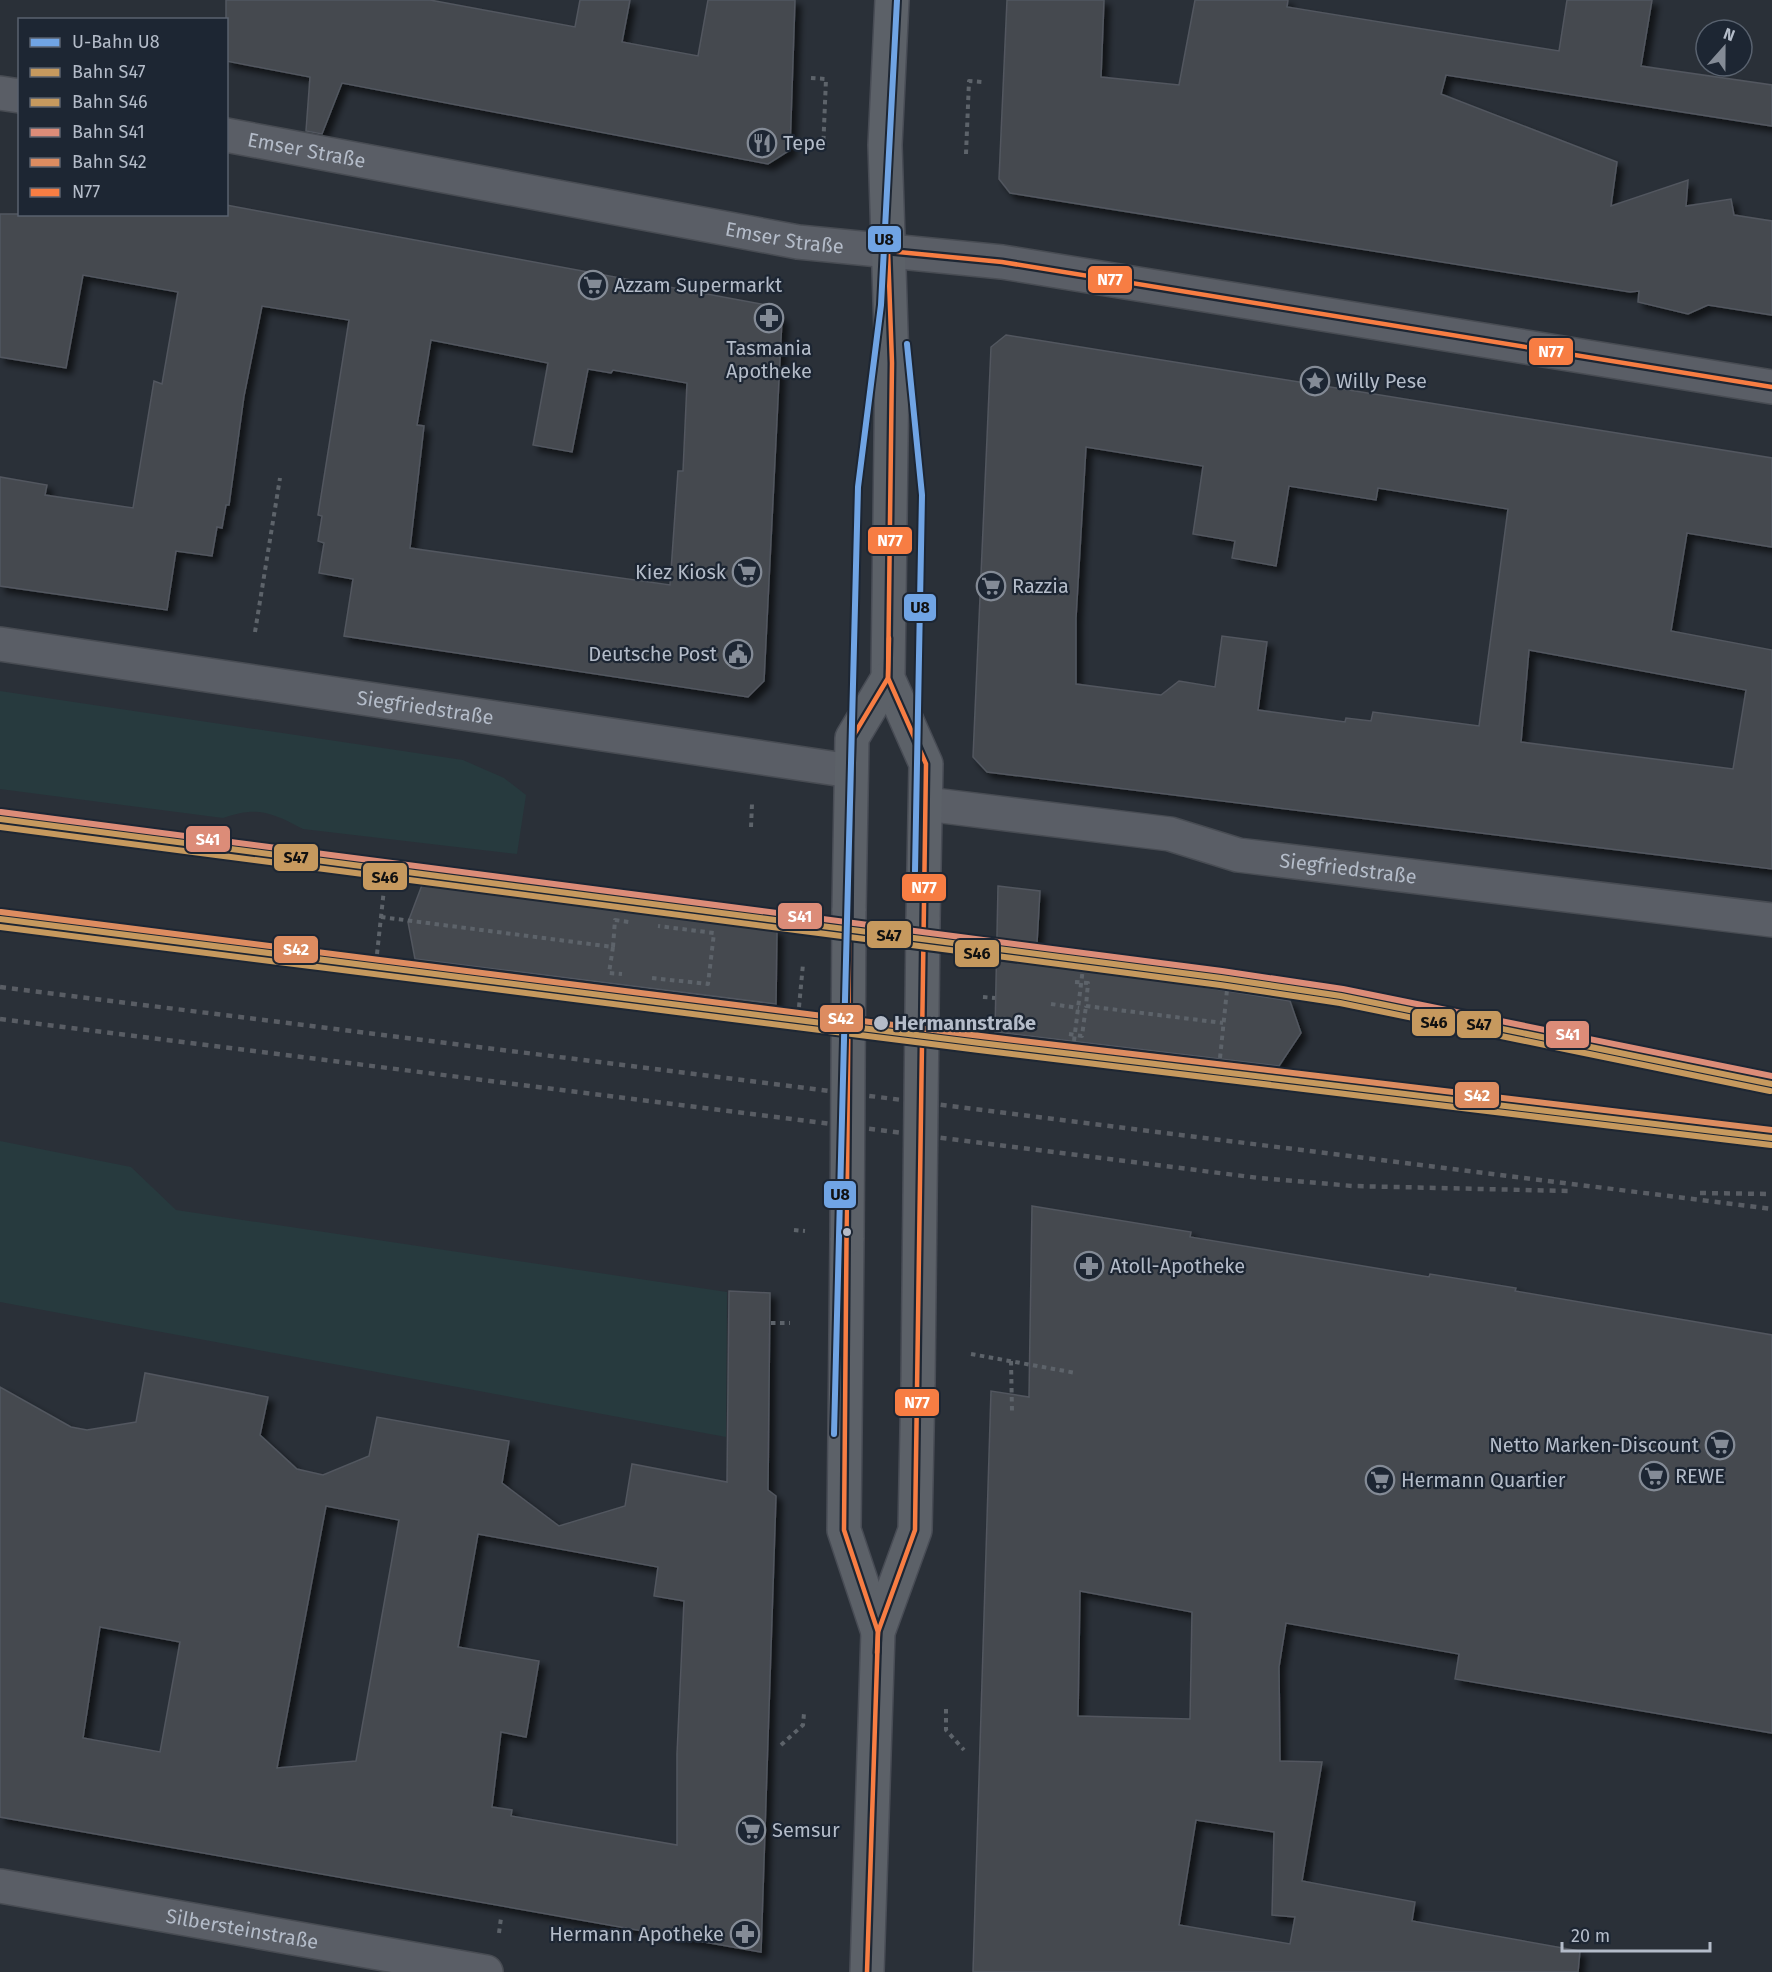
<svg xmlns="http://www.w3.org/2000/svg" width="1772" height="1972" viewBox="0 0 1772 1972" font-family="'Fira Sans',sans-serif">
<defs>
<filter id="shadow"><feDropShadow dx="5.5" dy="5.5" stdDeviation="3" flood-color="#0009"/></filter>
</defs>
<rect width="100%" height="100%" fill="#2a3038"/>
<!-- green -->
<g fill="#273a3e">
<path d="M0 691 463 760 504 778 526 795 517 854 303 829C271 812 257 806 223 818L0 789Z"/>
<path d="M0 1141 131 1167 176 1210 727 1292 726 1437 0 1302Z"/>
</g>
<!-- building -->
<g fill="#444950" stroke="#52575f" stroke-width="1.5" fill-rule="evenodd" filter="url(#shadow)">
<path d="M226 0H430L575 27 580 0H630L622 42 698 56 708 0H795L790 150 768 164 342 83 322 134 306 131 310 77 226 61Z"/>
<path d="M1007 0H1104L1101 77 1179 85 1195 0H1288L1287 7 1559 51 1567 0H1652L1641 66 1772 85V126L1446 75 1441 94 1617 162 1611 206 1688 180 1686 206 1731 199 1734 215 1772 221V315L1708 305 1688 314 1638 302 1639 291 1630 292 1010 193 999 179Z"/>
<path d="M226 205 772 306 782 319 764 681 748 697 344 636 353 579 319 573 324 543 318 541 322 516 318 515 349 320 262 306 244 396 229 505H226L222 528 217 527 212 556 176 551 167 610 0 586V477L47 485 45 495 133 508 154 381 162 384 178 292 83 275 66 368 0 357V214H226ZM431 340 548 363 533 445 572 452 588 369 611 373 613 370 687 383 683 471H678L670 585 410 548 424 426 417 425Z"/>
<path d="M1006 335 1772 458V547L1687 533 1671 631 1772 650V869L987 772 973 757 991 347ZM1086 447 1203 466 1193 534 1235 541 1232 558 1276 566 1289 486 1376 500 1378 488 1508 509 1479 726 1373 712 1371 721 1346 718 1345 722 1258 710 1267 642 1222 636 1215 687 1179 681 1161 695 1076 684V618ZM1529 650 1746 690 1733 769 1521 742Z"/>
<path d="M422 885 777 930 776 1004 415 959 408 922Z"/>
<path d="M998 886 1040 891 1036 960 1290 1001 1301 1033 1279 1066 995 1032Z"/>
<path d="M1032 1206 1191 1232 1190 1237 1429 1277 1430 1274 1516 1288 1515 1291 1772 1335V1733L1455 1679 1459 1654 1286 1623 1279 1667 1280 1761 1322 1762 1302 1881 1415 1902 1412 1921 1580 1951 1578 1972H973L991 1391 1029 1397ZM1080 1591 1192 1612 1190 1719 1078 1716ZM1196 1820 1274 1832 1272 1915 1295 1917 1290 1944 1179 1925Z"/>
<path d="M729 1291 770 1293 768 1490 776 1496 761 1952 0 1817V1387L71 1427 87 1430 136 1422 145 1373 268 1397 260 1435 297 1469 323 1475 369 1456 377 1417 509 1441 502 1483 559 1526 625 1506 632 1464 727 1482ZM326 1506 399 1520 356 1761 277 1768ZM478 1534 658 1567 654 1596 684 1601 677 1754V1845L511 1816 512 1810 492 1807 501 1732 526 1737 539 1661 458 1647ZM100 1627 180 1642 160 1752 83 1738Z"/>
</g>
<g fill="none" stroke-linecap="round" stroke-linejoin="round">
<!-- minor casing -->
<g stroke="#484c53" stroke-width="36">
<g id="minor">
<path d="M0 93 20 96"/>
<path id="s1" d="M226 135 798 242 1002 262 1772 387"/>
<path id="s2" d="M0 644 851 771"/>
<path id="s3" d="M926 804 1170 834 1238 855 1772 920"/>
<path id="s4" d="M0 1886 486 1972"/>
</g>
</g>
<!-- major casing -->
<g stroke="#484c55" stroke-width="36">
<g id="major">
<path d="M892 0 885 145 892 363 888 678 926 764 923 920"/>
<path d="M849 911 852 738 888 678"/>
<path d="M847 1238 844 1530 878 1632"/>
<path d="M867 1972 878 1632 915 1530 918 1382"/>
</g>
</g>
<!-- path -->
<g stroke="#5d636a" stroke-width="4" stroke-dasharray="4.5 4.5" stroke-linecap="butt">
<path d="M811 78 826 79 823 151"/>
<path d="M966 154 969 81 982 82"/>
<path d="M255 632 280 478"/>
<path d="M751 827 752 804"/>
<path d="M381 917 613 947 609 973 622 974"/>
<path d="M613 947 615 920 629 922"/>
<path d="M377 954 385 880"/>
<path d="M652 978 708 984 714 933 658 926"/>
<path d="M1075 982 1088 983 1086 1006 1223 1023"/>
<path d="M983 997 995 998"/>
<path d="M1051 1004 1079 1008"/>
<path d="M799 1007 803 964"/>
<path d="M1069 1034 1082 1036 1086 1006"/>
<path d="M1074 1041 1083 968"/>
<path d="M1220 1058 1227 990"/>
<path d="M794 1230 805 1231"/>
<path d="M771 1323H790"/>
<path d="M971 1354 1076 1373"/>
<path d="M1011 1361 1012 1411"/>
<path d="M946 1709V1730L964 1750"/>
<path d="M781 1745 803 1725 804 1713"/>
<path d="M499 1933 501 1918"/>
</g>
<!-- minor -->
<use href="#minor" stroke="#5a5e66" stroke-width="33"/>
<!-- major -->
<use href="#major" stroke="#5c6168" stroke-width="33"/>
<!-- rail -->
<g stroke="#595d64" stroke-width="4.5" stroke-dasharray="6 6" stroke-linecap="butt">
<path d="M0 987 1772 1209"/>
<path d="M0 1019 1259 1178 1353 1186 1568 1191"/>
<path d="M1700 1193 1772 1194"/>
</g>
<!-- major-bridge casing -->
<g stroke="#484c55" stroke-width="36" stroke-linecap="butt">
<g id="major-bridge">
<path d="M847 1238 849 911"/>
<path d="M918 1382 923 920"/>
</g>
</g>
<!-- major-bridge -->
<use href="#major-bridge" stroke="#5c6168" stroke-width="33"/>
<!-- bus-1 casing -->
<g stroke="#1d2633" stroke-width="9">
<g id="bus-1">
<path d="M888 251 1002 262 1772 387"/>
<path d="M877 1653 878 1632 915 1530 926 764 888 678 889 638"/>
<path d="M867 1972 878 1632 844 1530 850 837 852 738 888 678 892 363 888 251"/>
</g>
</g>
<!-- bus-1 -->
<use href="#bus-1" stroke="#f77d43" stroke-width="4.5"/>
<!-- rail-1 casing -->
<g stroke="#1d2633" stroke-width="10">
<g id="rail-1">
<path d="M0 819 1221 978 1341 996 1772 1084"/>
<path d="M0 919 980 1043 1772 1138"/>
</g>
</g>
<!-- rail-2 casing -->
<g stroke="#1d2633" stroke-width="10">
<g id="rail-2">
<path d="M0 827 1220 985 1340 1003 1770 1091"/>
<path d="M0 927 979 1050 1771 1145"/>
</g>
</g>
<!-- rail-3 casing -->
<g stroke="#1d2633" stroke-width="10">
<path id="rail-3" d="M1 812 1222 971 1343 989 1772 1076"/>
</g>
<!-- rail-4 casing -->
<g stroke="#1d2633" stroke-width="10">
<path id="rail-4" d="M1 912 981 1036 1772 1130"/>
</g>
<!-- rail-1 -->
<use href="#rail-1" stroke="#c6995e" stroke-width="6"/>
<!-- rail-2 -->
<use href="#rail-2" stroke="#c6995e" stroke-width="6"/>
<!-- rail-3 -->
<use href="#rail-3" stroke="#dc8c78" stroke-width="6"/>
<!-- rail-4 -->
<use href="#rail-4" stroke="#dd8c60" stroke-width="6"/>
<!-- metro-1 casing -->
<g stroke="#1d2633" stroke-width="10">
<g id="metro-1">
<path d="M907 344 922 495 915 871"/>
<path d="M834 1434 858 487 881 305 897 0"/>
</g>
</g>
<!-- metro-1 -->
<use href="#metro-1" stroke="#70a4e4" stroke-width="6"/>
</g>
<!-- icons -->
<defs>
<g id="restaurant-ring" transform="scale(1.5)"><circle r="9.5" fill="#1d2633" stroke="#848b96" stroke-width="1.5"/><path d="M-5-6h1v4h1v-4h1v4h1v-4h1v5L-1.5 .5V6h-2V.5L-5-1ZM5-6V6H3V1.5H1.5Q1.5-4 5-6Z" fill="#848b96"/></g>
<g id="supermarket-ring" transform="scale(1.5)"><circle r="9.5" fill="#1d2633" stroke="#848b96" stroke-width="1.5"/><path d="M-6-5.5h2.5l.6 2H6L4.5 2H-2.5L-4.4-4H-6ZM-1.5 3.2a1.3 1.3 0 1 0 .1 0ZM3 3.2a1.3 1.3 0 1 0 .1 0Z" fill="#848b96"/></g>
<g id="pharmacy-ring" transform="scale(1.5)"><circle r="9.5" fill="#1d2633" stroke="#848b96" stroke-width="1.5"/><path d="M-2-6h4v4h4v4h-4v4h-4v-4h-4v-4h4Z" fill="#848b96"/></g>
<g id="sight-ring" transform="scale(1.5)"><circle r="9.5" fill="#1d2633" stroke="#848b96" stroke-width="1.5"/><path d="M0-6L1.8-2.2L6-1.7L2.9 1.2L3.7 5.4L0 3.3L-3.7 5.4L-2.9 1.2L-6-1.7L-1.8-2.2Z" fill="#848b96"/></g>
<g id="civic-ring" transform="scale(1.5)"><circle r="9.5" fill="#1d2633" stroke="#848b96" stroke-width="1.5"/><path d="M-.6-6.5H3V-4.5H.6V-3L4-1V1h2V6H-6V1h2V-1L-.6-3ZM-1.2 2.5V6h2.4V2.5Z" fill="#848b96"/></g>
</defs>
<g fill-rule="evenodd">
<use href="#restaurant-ring" x="762" y="143"/>
<use href="#supermarket-ring" x="593" y="285"/>
<use href="#pharmacy-ring" x="769" y="318"/>
<use href="#sight-ring" x="1315" y="381"/>
<use href="#supermarket-ring" x="747" y="572"/>
<use href="#supermarket-ring" x="991" y="586"/>
<use href="#civic-ring" x="738" y="654"/>
<use href="#pharmacy-ring" x="1089" y="1266"/>
<use href="#supermarket-ring" x="1720" y="1445"/>
<use href="#supermarket-ring" x="1654" y="1476"/>
<use href="#supermarket-ring" x="1380" y="1480"/>
<use href="#supermarket-ring" x="751" y="1830"/>
<use href="#pharmacy-ring" x="745" y="1934"/>
</g>
<!-- markers -->
<g fill="#b4bcc9" stroke="#1d2633" stroke-width="2">
<circle cx="881" cy="1023" r="8"/>
<circle cx="847" cy="1232" r="5"/>
</g>
<g text-anchor="middle" dominant-baseline="central" stroke-width="4.5" stroke-linejoin="round" paint-order="stroke">
<!-- poi labels -->
<g font-size="20" fill="#b4bcc9" stroke="#1d2633" text-anchor="start">
<text x="783" y="143">Tepe</text>
<text x="614" y="285">Azzam Supermarkt</text>
<text x="769" y="348" text-anchor="middle">Tasmania<tspan x="769" dy="23">Apotheke</tspan></text>
<text x="1336" y="381">Willy Pese</text>
<text x="726" y="572" text-anchor="end">Kiez Kiosk</text>
<text x="1012" y="586">Razzia</text>
<text x="717" y="654" text-anchor="end">Deutsche Post</text>
<text x="1110" y="1266">Atoll-Apotheke</text>
<text x="1699" y="1445" text-anchor="end">Netto Marken-Discount</text>
<text x="1675" y="1476">REWE</text>
<text x="1401" y="1480">Hermann Quartier</text>
<text x="772" y="1830">Semsur</text>
<text x="724" y="1934" text-anchor="end">Hermann Apotheke</text>
</g>
<!-- street labels -->
<g font-size="20" fill="#b4bcc9" stroke="#1d2633">
<text stroke="none"><textPath href="#s1" startOffset="82">Emser Straße</textPath></text>
<text stroke="none"><textPath href="#s1" startOffset="568">Emser Straße</textPath></text>
<text stroke="none"><textPath href="#s2" startOffset="430">Siegfriedstraße</textPath></text>
<text stroke="none"><textPath href="#s3" startOffset="428">Siegfriedstraße</textPath></text>
<text stroke="none"><textPath href="#s4" startOffset="246">Silbersteinstraße</textPath></text>
</g>
<!-- stop labels -->
<g font-size="20" font-weight="bold" fill="#b4bcc9" stroke="#1d2633" text-anchor="start">
<text x="894" y="1023">Hermannstraße</text>
</g>
</g>
<g stroke="#1d2633" stroke-width="2">
<rect x="867" y="225" width="35" height="28" rx="6" fill="#70a4e4"/>
<rect x="1087" y="265" width="46" height="29" rx="6" fill="#f77d43"/>
<rect x="1528" y="337" width="46" height="29" rx="6" fill="#f77d43"/>
<rect x="867" y="526" width="46" height="29" rx="6" fill="#f77d43"/>
<rect x="903" y="593" width="34" height="29" rx="6" fill="#70a4e4"/>
<rect x="185" y="825" width="46" height="28" rx="6" fill="#dc8c78"/>
<rect x="273" y="843" width="46" height="29" rx="6" fill="#c6995e"/>
<rect x="362" y="862" width="46" height="29" rx="6" fill="#c6995e"/>
<rect x="901" y="873" width="46" height="29" rx="6" fill="#f77d43"/>
<rect x="777" y="902" width="46" height="28" rx="6" fill="#dc8c78"/>
<rect x="866" y="920" width="46" height="29" rx="6" fill="#c6995e"/>
<rect x="273" y="935" width="46" height="29" rx="6" fill="#dd8c60"/>
<rect x="954" y="939" width="46" height="29" rx="6" fill="#c6995e"/>
<rect x="819" y="1004" width="45" height="29" rx="6" fill="#dd8c60"/>
<rect x="1411" y="1008" width="45" height="29" rx="6" fill="#c6995e"/>
<rect x="1456" y="1010" width="46" height="29" rx="6" fill="#c6995e"/>
<rect x="1545" y="1020" width="45" height="29" rx="6" fill="#dc8c78"/>
<rect x="1454" y="1081" width="46" height="28" rx="6" fill="#dd8c60"/>
<rect x="823" y="1180" width="34" height="29" rx="6" fill="#70a4e4"/>
<rect x="894" y="1388" width="46" height="29" rx="6" fill="#f77d43"/>
</g>
<g font-size="16" text-anchor="middle" font-weight="bold" fill="#fff">
<text x="1110" y="285">N77</text>
<text x="1551" y="357">N77</text>
<text x="890" y="546">N77</text>
<text x="208" y="845">S41</text>
<text x="924" y="893">N77</text>
<text x="800" y="922">S41</text>
<text x="296" y="955">S42</text>
<text x="841" y="1024">S42</text>
<text x="1568" y="1040">S41</text>
<text x="1477" y="1101">S42</text>
<text x="917" y="1408">N77</text>
</g>
<g font-size="16" text-anchor="middle" font-weight="bold" fill="#111">
<text x="884" y="245">U8</text>
<text x="920" y="613">U8</text>
<text x="296" y="863">S47</text>
<text x="385" y="883">S46</text>
<text x="889" y="941">S47</text>
<text x="977" y="959">S46</text>
<text x="1434" y="1028">S46</text>
<text x="1479" y="1030">S47</text>
<text x="840" y="1200">U8</text>
</g>
<!-- legend -->
<rect x="18" y="18" width="210" height="198" fill="#1d2633" stroke="#59626f" stroke-width="1.5"/>
<rect x="30" y="38" width="30" height="9" fill="#70a4e4" stroke="#59626f" stroke-width="1.5"/>
<text x="72" y="48" font-size="18" fill="#b4bcc9">U-Bahn U8</text>
<rect x="30" y="68" width="30" height="9" fill="#c6995e" stroke="#59626f" stroke-width="1.5"/>
<text x="72" y="78" font-size="18" fill="#b4bcc9">Bahn S47</text>
<rect x="30" y="98" width="30" height="9" fill="#c6995e" stroke="#59626f" stroke-width="1.5"/>
<text x="72" y="108" font-size="18" fill="#b4bcc9">Bahn S46</text>
<rect x="30" y="128" width="30" height="9" fill="#dc8c78" stroke="#59626f" stroke-width="1.5"/>
<text x="72" y="138" font-size="18" fill="#b4bcc9">Bahn S41</text>
<rect x="30" y="158" width="30" height="9" fill="#dd8c60" stroke="#59626f" stroke-width="1.5"/>
<text x="72" y="168" font-size="18" fill="#b4bcc9">Bahn S42</text>
<rect x="30" y="188" width="30" height="9" fill="#f77d43" stroke="#59626f" stroke-width="1.5"/>
<text x="72" y="198" font-size="18" fill="#b4bcc9">N77</text>
<!-- north arrow -->
<g transform="translate(1724 48) rotate(21)"><circle r="28" fill="#1d2633" stroke="#59626f" stroke-width="1.5"/>
<path d="M0-4.5L10 22L0 15L-10 22Z" fill="#848b96"/>
<text y="-9" font-size="16" font-weight="bold" text-anchor="middle" fill="#b4bcc9">N</text>
</g>
<!-- scale -->
<path d="M1562 1942v9h148v-9" fill="none" stroke="#b4bcc9" stroke-width="3"/>
<text x="1571" y="1942" font-size="18" fill="#b4bcc9" stroke="#1d2633" stroke-width="4.5" paint-order="stroke">20 m</text>
</svg>
